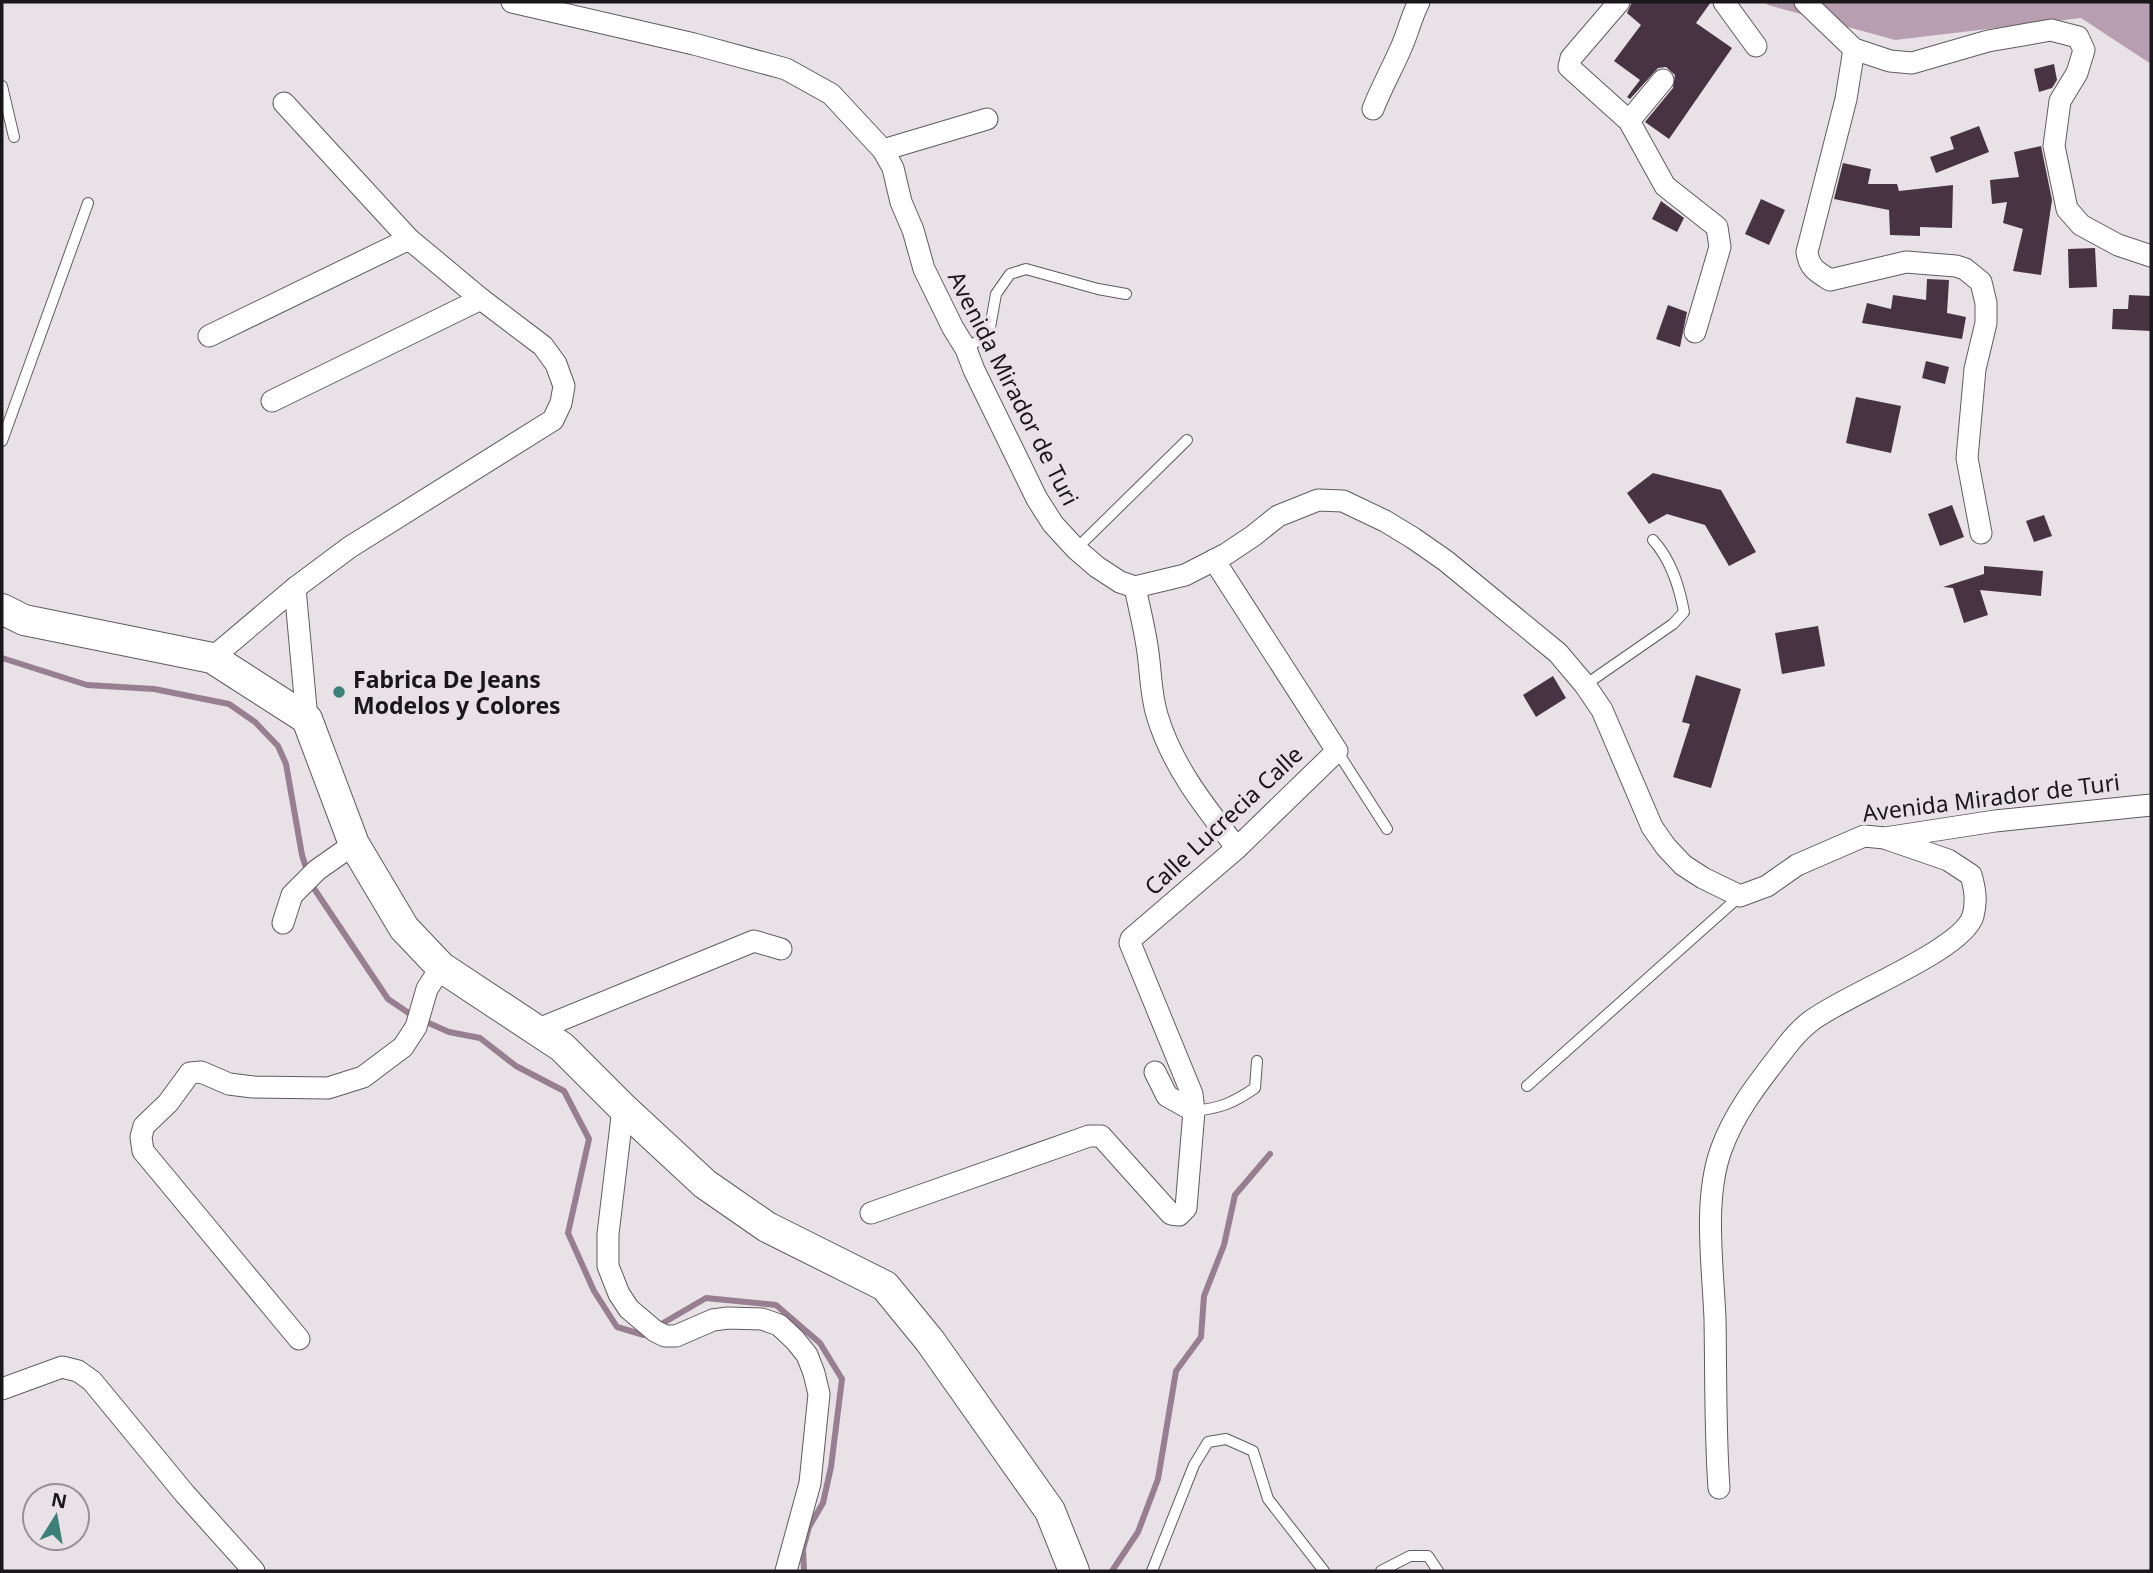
<svg xmlns="http://www.w3.org/2000/svg" width="2153" height="1573" viewBox="0 0 2153 1573" font-family="'Noto Sans',sans-serif">
<rect width="100%" height="100%" fill="#e8e2e6"/>
<!-- forest -->
<path fill="#b89eb1" d="M1765 2H2151V64L2081 18 1895 40 1768 5Z"/>
<g fill="none" stroke-linecap="round" stroke-linejoin="round">
<!-- stream -->
<g stroke="#977e91" stroke-width="6">
<path d="M2 658 87 685 154 689 229 704 255 722 278 746 286 764 302 855 308 874"/>
<path d="M311 884 388 999 413 1016 449 1032 480 1038 516 1066 564 1091 589 1139 568 1233 594 1291 617 1327 644 1335 649 1332"/>
<path d="M658 1326 706 1298 776 1305 820 1343 842 1379 831 1467 823 1503 809 1527 803 1549 804 1571"/>
<path d="M1112 1571 1138 1532 1158 1479 1176 1371 1201 1337 1204 1296 1224 1245 1235 1195 1270 1154"/>
</g>
</g>
<!-- building -->
<g fill="#483343">
<path d="M1632 2H1711L1696 23 1732 48 1669 139 1645 122 1673 88 1675 75 1666 67 1658 68 1630 99 1627 97 1640 80 1614 61 1641 25 1627 13Z"/>
<path d="M2054 64 2057 80 2052 88 2039 92 2034 69Z"/>
<path d="M1979 126 1989 152 1936 173 1930 157 1954 149 1950 137Z"/>
<path d="M2041 146 2052 200 2041 275 2013 271 2023 229 2003 223 2007 202 1992 204 1990 180 2019 177 2014 152Z"/>
<path d="M1843 163 1871 169 1868 184H1897L1899 191 1953 185 1952 228 1920 227V236L1890 235 1889 210 1834 199Z"/>
<path d="M1761 199 1785 210 1769 245 1745 234Z"/>
<path d="M1661 201 1684 218 1677 232 1652 219Z"/>
<path d="M2095 248 2097 287 2069 288 2068 249Z"/>
<path d="M1927 279 1949 280 1947 313 1966 317 1962 339 1862 323 1867 303 1891 309 1893 295 1926 300Z"/>
<path d="M2129 295 2151 296V331L2112 329 2113 309H2128Z"/>
<path d="M1668 305 1687 312 1680 347 1656 339Z"/>
<path d="M1926 361 1949 367 1945 384 1922 378Z"/>
<path d="M1856 397 1901 406 1891 453 1846 443Z"/>
<path d="M1653 473 1721 490 1756 552 1729 566 1705 525 1667 514 1649 524 1627 493Z"/>
<path d="M1952 505 1964 537 1940 546 1928 514Z"/>
<path d="M2044 515 2052 536 2034 542 2026 521Z"/>
<path d="M1984 566 2043 571 2041 596 1980 590 1988 615 1964 623 1953 588 1943 587 1984 574Z"/>
<path d="M1818 626 1825 666 1782 674 1775 633Z"/>
<path d="M1696 675 1741 689 1711 788 1673 777 1690 724 1682 722Z"/>
<path d="M1553 676 1566 698 1536 717 1523 695Z"/>
</g>
<g fill="none" stroke-linecap="round" stroke-linejoin="round">
<!-- lane casing -->
<g stroke="#605b5e" stroke-width="12">
<g id="lane">
<path d="M2 86 14 137"/>
<path d="M966 349 989 333 996 294 1010 274 1026 269 1098 289 1126 294"/>
<path d="M2 441 88 203"/>
<path d="M1076 549 1187 440"/>
<path d="M1585 685 1673 624 1684 612C1679 585 1671 560 1653 540"/>
<path d="M1337 751 1387 829"/>
<path d="M1527 1086 1740 896"/>
<path d="M1194 1111C1221 1108 1233 1103 1255 1088L1257 1061"/>
<path d="M1152 1571 1194 1465 1208 1442 1226 1439 1253 1451 1268 1499 1324 1571"/>
<path d="M1381 1571 1410 1556H1428L1438 1571"/>
</g>
</g>
<!-- street casing -->
<g stroke="#605b5e" stroke-width="23">
<g id="street">
<path d="M512 2 694 44 786 69 831 94 883 150 893 168 901 202 913 230 924 269 953 328 966 349 974 370 1037 499 1053 524 1076 549 1097 567 1120 582 1135 587 1185 575 1226 554 1253 536 1278 516 1318 500 1343 501 1385 521 1413 538 1446 561 1558 653 1585 685 1602 710 1652 827 1666 847 1683 865 1703 878 1740 896 1767 886 1797 865 1864 836 1885 838 1995 821 2151 805"/>
<path d="M1619 2 1571 58 1569 67 1629 121 1665 186 1717 227 1720 247 1695 332"/>
<path d="M1724 2 1756 46"/>
<path d="M1805 2 1854 49 1890 61 1912 63 1988 41 2051 30 2078 37 2084 50 2077 73 2060 101 2054 146 2067 209 2081 225 2118 245 2151 256"/>
<path d="M1854 49 1846 99 1807 252C1809 268 1817 272 1830 280L1906 262 1956 266 1965 269 1981 282 1986 303V323L1975 369 1967 458 1981 533"/>
<path d="M284 103 409 239"/>
<path d="M1373 109C1381 88 1392 69 1401 48 1408 33 1411 17 1419 2"/>
<path d="M1629 121 1663 80"/>
<path d="M883 150 987 119"/>
<path d="M209 336 409 239 481 299 543 346 556 364 564 386 561 403 553 420 350 547 295 588 212 658"/>
<path d="M272 401 481 299"/>
<path d="M1135 587C1139 607 1144 626 1147 646 1151 669 1150 692 1157 715 1172 766 1205 807 1237 848"/>
<path d="M295 588 307 719"/>
<path d="M283 923 292 895 317 870 354 844"/>
<path d="M536 1030 754 941 781 949"/>
<path d="M1155 1072 1167 1096 1194 1111"/>
<path d="M623 1108 608 1234V1266L619 1294 629 1309 655 1331 665 1336H676L713 1320 728 1318 762 1319 779 1325 795 1340 807 1355 814 1373 819 1394 810 1483 786 1571"/>
<path d="M871 1213 1089 1136H1101L1171 1214 1179 1215 1186 1208 1194 1111 1192 1094 1130 943 1131 939 1237 848 1337 751 1214 560"/>
<path d="M299 1339 143 1151 141 1137 144 1126 168 1103 190 1073 201 1072 229 1084 253 1087 328 1088 363 1077 403 1047 416 1027 427 989 441 967"/>
<path d="M2 1389 62 1367 78 1371 92 1381 185 1494 254 1571"/>
<path d="M1719 1488C1715 1432 1716 1375 1715 1319 1713 1267 1703 1200 1721 1150 1734 1113 1758 1083 1782 1052 1790 1041 1799 1030 1811 1021 1844 995 1962 951 1973 916 1977 901 1975 889 1971 875L1948 860 1887 839"/>
</g>
</g>
<!-- secondary casing -->
<g stroke="#605b5e" stroke-width="32">
<path id="secondary" d="M2 609 24 620 212 658 307 719 354 844 404 928 441 967 562 1047 623 1108 705 1184 767 1227 885 1286 930 1341 1050 1511 1074 1571"/>
</g>
<!-- lane -->
<use href="#lane" stroke="#fff" stroke-width="10"/>
<!-- street -->
<use href="#street" stroke="#fff" stroke-width="21"/>
<!-- secondary -->
<use href="#secondary" stroke="#fff" stroke-width="30"/>
</g>
<!-- markers -->
<circle fill="#3b8179" stroke="#e8e2e6" stroke-width="2.5" cx="339" cy="692" r="7"/>
<g text-anchor="middle" dominant-baseline="central" stroke-width="7" stroke-linejoin="round" paint-order="stroke">
<!-- street labels -->
<g font-size="23" fill="#191719" stroke="#e8e2e6">
<text transform="translate(1014 388) rotate(63)">Avenida Mirador de Turi</text>
<text transform="translate(1991 797) rotate(-7)">Avenida Mirador de Turi</text>
<text transform="translate(1223 820) rotate(-43)">Calle Lucrecia Calle</text>
</g>
<!-- poi labels -->
<g font-size="23" font-weight="bold" fill="#191719" stroke="#e8e2e6" text-anchor="start">
<text x="353" y="679">Fabrica De Jeans<tspan x="353" dy="26">Modelos y Colores</tspan></text>
</g>
</g>
<!-- border -->
<rect width="2153" height="1573" fill="none" stroke="#191719" stroke-width="7"/>
<!-- north arrow -->
<g transform="translate(56 1517) rotate(11)"><circle r="33" fill="#e8e2e6" stroke="#959194" stroke-width="2"/>
<path d="M0-5L12 26L0 18L-12 26Z" fill="#3b8179"/>
<text y="-10" font-size="19" font-weight="bold" text-anchor="middle" fill="#191719">N</text>
</g>
</svg>
